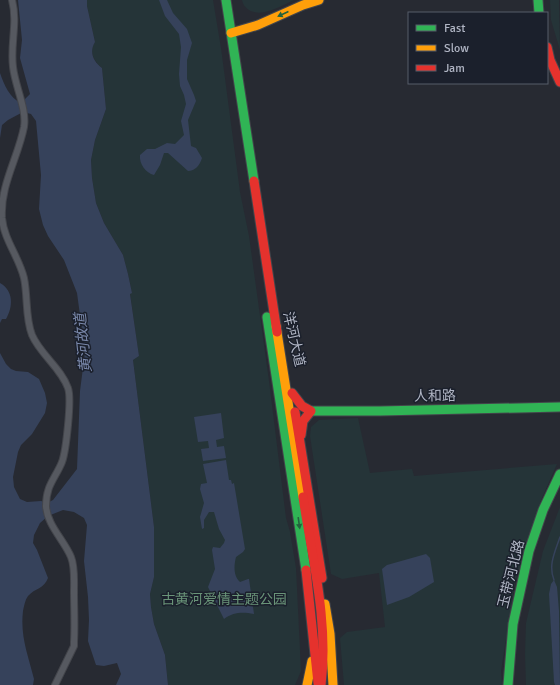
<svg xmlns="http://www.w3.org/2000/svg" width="560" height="685" viewBox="0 0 560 685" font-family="Signika,'Noto Sans SC',sans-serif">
<rect width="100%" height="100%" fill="#272a32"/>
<!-- green -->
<g fill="#253438">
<path d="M87 0H213L221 48 240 192 249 236 269 381 286 518 290 532 296 568 301 671 295 685H168L165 655 154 624 151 607 150 594 154 576V527L133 360 139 356 130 293H132L128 274 123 255 104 223 96 203 92 178 91 160 95 140 106 109 102 68C93 60 89 52 95 42L87 6Z"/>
<path d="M242 0H294C281 6 262 18 249 10 245 7 243 5 242 0Z"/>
<path d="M550 0H559L560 50 551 20Z"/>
<path d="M358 418 370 473 412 469 414 476 557 464 542 498 515 582 501 671 502 685H344L340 638 347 632 385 627 379 573 342 579 331 574 310 436 311 427 319 420Z"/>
<path d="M560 507V685H526L525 654 526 623 543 551Z"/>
</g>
<!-- water -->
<g fill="#36425b">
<path d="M18 0H87V6L95 42C89 52 93 61 102 68L106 109 95 140 91 160 92 178 96 203 104 223 123 255 128 274 132 293 130 294 139 356 133 360 154 527V577L150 594 151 607 154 624 165 655 168 685H116L121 674 117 663 104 666 96 665 88 641 89 620 88 597 84 561 87 525 84 518 74 512 63 510 48 516 40 523 34 535 33 543 37 550 48 578C44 589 35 588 28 596 25 600 24 606 23 611 20 636 28 655 34 679L33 685H0V353L6 364 11 369 16 371 28 372 39 379 45 393 47 403 45 413 32 434 21 445 18 452 13 477 14 487 20 499 27 502 41 501 47 503 53 500 77 469 80 391 85 352 77 293 64 260 48 236 43 225 39 209 41 175 36 121 31 114 23 112 8 120 2 125 0 138V73C4 85 10 98 21 103L30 94 20 58 22 40Z"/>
<path d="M159 0H167L173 13 187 29 192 43 187 60V79L194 95 196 101 188 120 191 146 196 148 202 158C200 165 195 171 188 171L168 153H164L160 165 154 175C146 173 139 164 140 155L147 149H155L167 143 175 144 184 135 181 121 186 104 184 95 180 86 179 74 181 47 179 34 165 16Z"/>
<path d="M0 283C14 291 13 307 6 319H2L0 323Z"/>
<path d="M221 413 224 438 216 440 217 447 224 446 226 458 203 461 201 449 209 448 208 441 198 442 194 417Z"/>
<path d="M226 460 229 480H231L232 484 234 483 245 549 243 552 236 557C234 565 233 576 240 582L248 579H249L254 614C242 612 234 612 224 619L208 587 215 569 212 550 213 547 220 548 224 543 225 540 219 529 214 512H209L204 520V528L202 529 200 517 204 503 200 489 201 484 207 483 203 464Z"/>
<path d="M426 554 430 558 434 582 409 597 387 605 382 569 387 565Z"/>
<path d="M554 580 557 587 559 611 560 685H555L554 682 549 594 551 584Z"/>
</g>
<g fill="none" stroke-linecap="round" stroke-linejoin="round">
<!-- stream -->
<path stroke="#36425b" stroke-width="1.5" d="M554 580C548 565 555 552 560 537"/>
<!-- street casing -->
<g stroke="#43454b" stroke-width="8">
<path id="street" d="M12 0C18 23 10 44 13 67 15 86 27 109 24 127 18 158 0 185 2 218 4 240 19 257 24 278 28 297 25 317 32 335 40 354 61 368 68 388 72 399 66 451 62 462 55 479 46 485 46 506 47 525 64 540 71 557 75 567 74 580 74 591 74 608 75 625 74 642V646L55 685"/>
</g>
<!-- fast casing -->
<g stroke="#43454b" stroke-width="11">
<g id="fast">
<path d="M226 0 254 181"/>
<path d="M538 0 539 13"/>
<path d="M267 317 306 570"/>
<path d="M311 411H380L560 407"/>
<path d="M508 685 513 624 529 551 543 510 560 474"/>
</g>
</g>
<!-- slow casing -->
<g stroke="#43454b" stroke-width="11">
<g id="slow">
<path d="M231 33 258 25 303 5 319 0"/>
<path d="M276 326 303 497"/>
<path d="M325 604 330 634 333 685"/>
<path d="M307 685 312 661"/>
</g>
</g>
<!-- jam casing -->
<g stroke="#43454b" stroke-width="11">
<g id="jam">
<path d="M547 47 550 60 560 82"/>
<path d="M254 181 277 332"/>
<path d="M292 393 302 406 311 411 303 421 301 435"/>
<path d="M295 412 322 578"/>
<path d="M303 497C312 558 329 622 321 685"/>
<path d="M306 570 318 683"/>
</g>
</g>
<!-- street -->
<use href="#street" stroke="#565960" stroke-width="6"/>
<!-- fast -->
<use href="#fast" stroke="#30b455" stroke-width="9"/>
<!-- slow -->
<use href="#slow" stroke="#ff9f0a" stroke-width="9"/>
<!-- jam -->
<use href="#jam" stroke="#e5322d" stroke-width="9"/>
</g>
<!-- one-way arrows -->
<defs><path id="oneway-solid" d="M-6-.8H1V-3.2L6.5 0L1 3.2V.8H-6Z"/></defs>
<g fill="#24633e">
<use href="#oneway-solid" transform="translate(283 14) rotate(155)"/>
<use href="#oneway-solid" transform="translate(299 523) rotate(82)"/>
</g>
<g text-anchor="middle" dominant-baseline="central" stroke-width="3" stroke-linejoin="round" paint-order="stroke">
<!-- street labels -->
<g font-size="14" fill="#b0b5c4" stroke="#1b202c">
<text transform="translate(294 339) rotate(77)">洋河大道</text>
<text transform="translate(435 396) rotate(-1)">人和路</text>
<text transform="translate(511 574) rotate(-76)">玉带河北路</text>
</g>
<!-- park labels -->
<g font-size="14" fill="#699378" stroke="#1b202c">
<text x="224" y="599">古黄河爱情主题公园</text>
</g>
<!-- water labels -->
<g font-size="15" font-style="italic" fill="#7a88aa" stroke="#1b202c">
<text transform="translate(83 343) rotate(-96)">黄河故道</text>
</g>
</g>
<!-- legend -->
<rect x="408" y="12" width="140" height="72" fill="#1b202c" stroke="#575c69"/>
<rect x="416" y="25" width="20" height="6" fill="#30b455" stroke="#575c69"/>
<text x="444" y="32" font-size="12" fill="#b0b5c4">Fast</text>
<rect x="416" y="45" width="20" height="6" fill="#ff9f0a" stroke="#575c69"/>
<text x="444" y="52" font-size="12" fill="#b0b5c4">Slow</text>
<rect x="416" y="65" width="20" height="6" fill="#e5322d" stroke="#575c69"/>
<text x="444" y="72" font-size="12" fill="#b0b5c4">Jam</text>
</svg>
